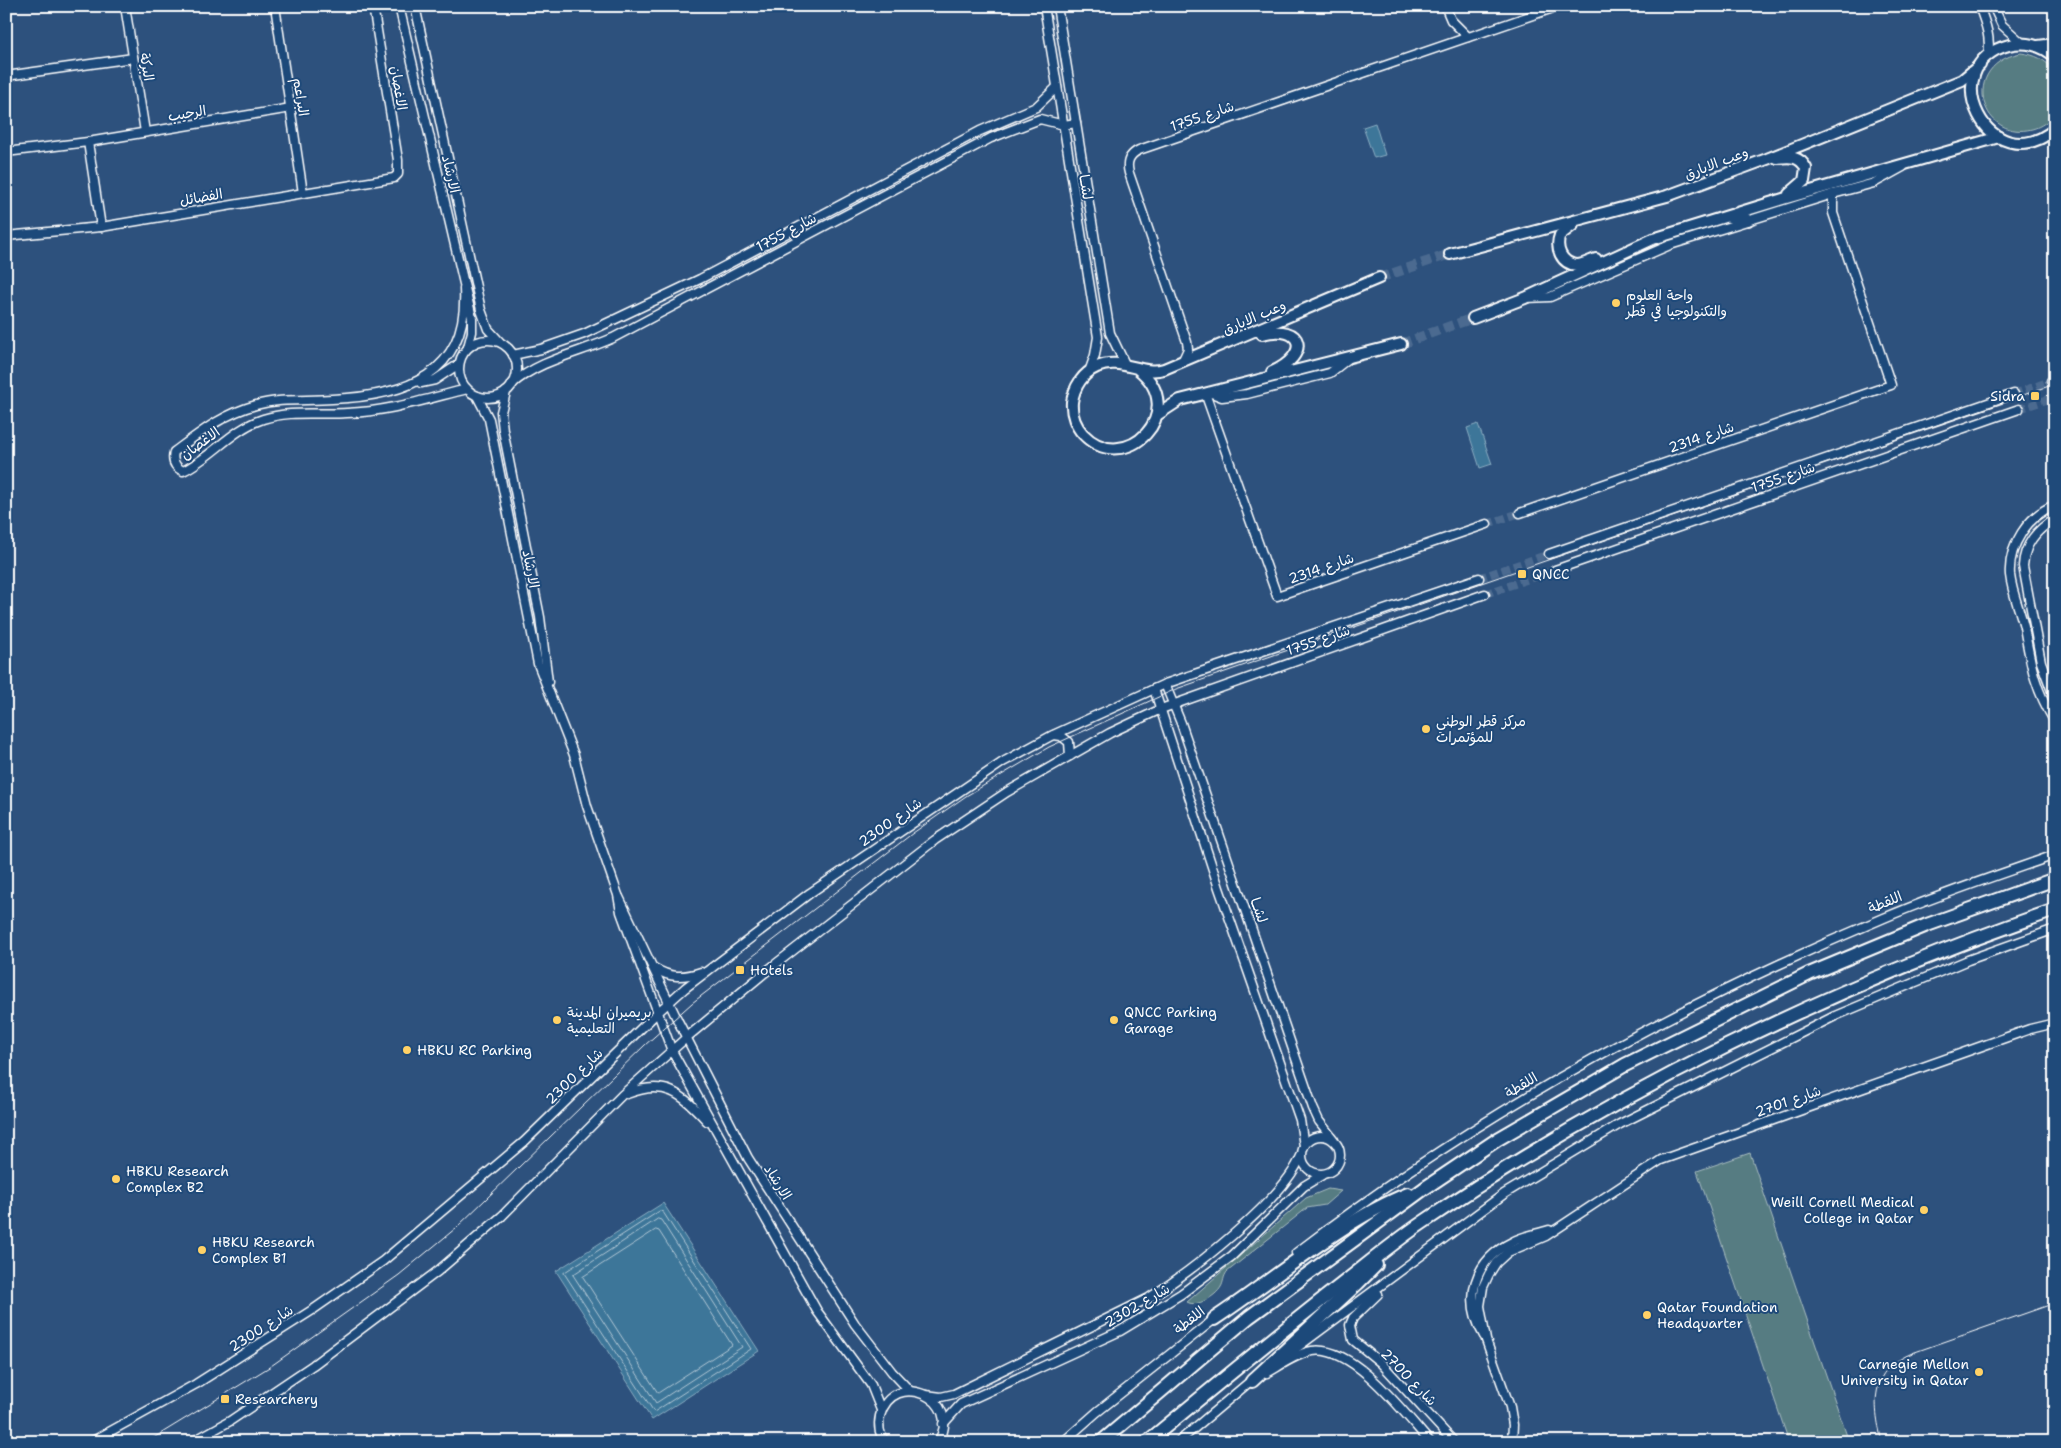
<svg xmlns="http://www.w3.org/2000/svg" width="2061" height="1448" viewBox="0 0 2061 1448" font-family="'Shantell Sans','Playpen Sans Arabic',sans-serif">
<rect width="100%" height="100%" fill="#2d517d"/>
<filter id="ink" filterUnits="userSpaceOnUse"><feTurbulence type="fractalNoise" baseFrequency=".02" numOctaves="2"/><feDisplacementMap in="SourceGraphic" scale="10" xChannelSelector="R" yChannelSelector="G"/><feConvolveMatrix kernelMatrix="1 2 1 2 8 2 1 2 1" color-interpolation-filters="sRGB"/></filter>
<g filter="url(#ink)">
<!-- green -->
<g fill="#567c82" stroke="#aabec0">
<path d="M2021 53C2036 55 2044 59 2055 71 2055 80 2058 106 2054 113 2050 121 2040 127 2032 129 1980 142 1959 65 2021 53Z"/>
<path d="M1750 1153 1849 1442H1789L1697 1171Z"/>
<path d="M1328 1189 1341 1191 1325 1205 1307 1208 1227 1272C1223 1277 1224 1282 1221 1287 1216 1296 1197 1308 1187 1302L1306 1198Z"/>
</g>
<!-- water -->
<g fill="#3e7699" stroke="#8badc2">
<path d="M1375 123 1385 155 1374 158 1363 127Z"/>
<path d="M1478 424 1492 464 1480 468 1467 428Z"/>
<path d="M663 1203 759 1351 652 1420 556 1271Z"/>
</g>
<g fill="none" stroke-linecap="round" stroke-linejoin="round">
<!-- shore -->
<g stroke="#b2c8d6" stroke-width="1">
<path d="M660 1211 663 1212 751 1349 654 1412 564 1273Z"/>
<path d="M658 1219 661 1220 742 1347 656 1403 573 1275Z"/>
<path d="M656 1230 659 1231 732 1345 658 1393 583 1277Z"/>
</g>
<!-- minor-tunnel -->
<g stroke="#4c6b90" stroke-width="8" stroke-dasharray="8 4" stroke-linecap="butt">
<path d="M2014 394 2051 381"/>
<path d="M2019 409 2055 397"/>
<path d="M1487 524 1520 513"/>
<path d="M1479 578 1549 554"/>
<path d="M1485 594 1555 570"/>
</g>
<!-- tertiary-tunnel -->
<g stroke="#4c6b90" stroke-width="10" stroke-dasharray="10 5" stroke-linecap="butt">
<path d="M1379 278 1450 254"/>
<path d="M1401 344 1473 318"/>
</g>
<!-- minor casing -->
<g stroke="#fff" stroke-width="11">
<g id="minor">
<path d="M125 6 145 132"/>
<path d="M275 6 303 193"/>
<path d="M399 6 472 318V332L468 347"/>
<path d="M415 6 481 310 488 329 500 342"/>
<path d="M1044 6 1098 337 1095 355 1089 372"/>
<path d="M1057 6 1110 333 1125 364"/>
<path d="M1445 6 1451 20 1468 37"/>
<path d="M1979 6C1986 24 1991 38 1988 56"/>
<path d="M1993 6 2002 25 2022 43"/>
<path d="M6 76 133 58"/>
<path d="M88 142 101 227"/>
<path d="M6 152 88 142 291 108"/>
<path d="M6 236 101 227 394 178 398 174V160L373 6"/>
<path d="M464 289C469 375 405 396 332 399 306 401 281 398 256 405 223 414 201 432 174 452 172 460 174 467 183 471 212 457 232 429 263 419 290 410 319 415 347 413 387 412 427 399 467 389"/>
<path d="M1526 298 1550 297 1670 245 1833 194 1874 183 1903 167"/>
<circle cx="488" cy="369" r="29"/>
<path d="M513 355 541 349 584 334 700 279 980 131 1036 107 1057 87"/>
<path d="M1182 362 1188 349 1187 342 1129 173C1126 162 1129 155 1139 150L1559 6"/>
<path d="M2051 381 2055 380"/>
<path d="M421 383 435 380 459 364"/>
<path d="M512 384C541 359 580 353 613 338L991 138 1040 119 1064 125 1076 123"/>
<path d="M506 392 501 412 503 430 540 617 548 682"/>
<path d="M1209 392 1222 397 1247 394 1330 373 1349 358"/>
<path d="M1205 393 1277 596 1487 524"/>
<path d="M477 396 489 419 538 664 574 755 587 806 618 895 621 912 672 1051 817 1311 871 1385 881 1410"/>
<path d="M2055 505C2028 515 2008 546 2010 575 2012 593 2020 610 2024 627 2031 665 2034 688 2055 722"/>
<path d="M1520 513 1891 385 1833 213V194"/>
<path d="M2055 519C2037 529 2024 545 2023 566L2041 662 2055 699"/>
<path d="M1549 554 2014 394"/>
<path d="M1555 570 2019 409"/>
<path d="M1165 684 1181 723 1313 1108 1319 1121 1334 1140"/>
<path d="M1154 689 1219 888 1300 1120 1304 1146"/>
<path d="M1054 735 1061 736 1069 742 1070 756"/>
<path d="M619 897 678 1021 748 1158 855 1324 892 1372 910 1391"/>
<path d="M654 968C670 978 683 978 701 972"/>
<path d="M627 1094C665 1079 681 1093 707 1121"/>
<circle cx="1321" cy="1155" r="19"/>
<path d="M1296 1253C1474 1116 1677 1005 1884 918 1940 894 1998 875 2055 855"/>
<path d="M1378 1294 1353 1318 1350 1325 1353 1340 1381 1363 1454 1442"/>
<path d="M1484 1336C1463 1300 1473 1261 1512 1242 1523 1236 1537 1234 1549 1230"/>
<path d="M1287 1355 1504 1194 1620 1124 1835 1016 1968 960 2055 929"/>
<path d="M1267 1373C1281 1365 1296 1354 1312 1351 1353 1344 1405 1414 1430 1442"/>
<path d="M926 1395 941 1397 954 1394 1149 1298C1190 1272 1283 1201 1301 1156"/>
<path d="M943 1424 961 1404 1120 1331 1181 1294 1232 1256 1304 1186 1322 1175"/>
<path d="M91 1442 196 1384 314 1309 383 1261 524 1142 657 1013 685 988 810 893 1003 762 1051 736 1165 684 1479 578"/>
<path d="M192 1442 230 1421 313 1365 438 1271 502 1216 622 1095 686 1038 768 970 935 840 1007 792 1110 733 1161 709 1485 594"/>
<path d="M885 1442C879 1434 878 1425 880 1416 893 1367 965 1399 938 1442"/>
<path d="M1063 1442 1097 1412 1217 1317"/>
<path d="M1178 1442 1253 1379"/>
<path d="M1512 1442 1513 1425 1510 1407 1486 1340 1480 1306 1483 1287 1489 1274 1496 1263 1508 1252 1546 1236 1661 1160 2030 1029 2055 1023"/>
</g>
</g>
<!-- tertiary casing -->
<g stroke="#fff" stroke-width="14">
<g id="tertiary">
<path d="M2038 46 2055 44"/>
<path d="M2055 57C2042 45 2025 41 2009 45 1932 65 1989 183 2055 129"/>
<path d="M1777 158C1789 157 1799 155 1806 168L1804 181 1789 194"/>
<path d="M1729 217 1748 220"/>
<path d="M1573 225 1560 235C1555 248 1561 264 1577 265 1583 265 1590 261 1596 259"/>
<path d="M1450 254 1667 196 1767 159 1962 80 1980 65"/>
<path d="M1473 318 1525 298 1653 239 1783 199 1999 137"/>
<path d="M1262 334C1304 323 1311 355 1272 372"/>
<path d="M1138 369C1191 411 1125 478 1083 434 1076 426 1071 414 1072 402 1074 387 1083 373 1097 367 1121 356 1141 376 1164 369L1379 278"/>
<path d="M1157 415 1180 400 1401 344"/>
</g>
</g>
<!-- primary casing -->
<g stroke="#fff" stroke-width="16">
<g id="primary">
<path d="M1214 1319C1275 1279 1342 1220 1408 1194"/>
<path d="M1252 1381 1358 1283 1376 1265"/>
<path d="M1101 1442 1249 1317 1425 1188 1498 1139 1625 1065 1809 974 1927 925 2055 879"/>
<path d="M1147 1442C1209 1391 1270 1340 1333 1291 1363 1268 1391 1244 1422 1223 1616 1091 1833 986 2055 910"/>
</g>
</g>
<!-- minor -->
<use href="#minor" stroke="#1f4a7a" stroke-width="8"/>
<!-- tertiary -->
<use href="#tertiary" stroke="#1f4a7a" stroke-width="10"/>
<!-- primary -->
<use href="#primary" stroke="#1f4a7a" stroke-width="12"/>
<!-- tram -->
<g stroke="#fff" stroke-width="1">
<path d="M147 1442 271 1366 399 1275 456 1228 645 1045 692 1003 913 833 966 796 1049 747 1176 689 2055 384"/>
<path d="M1882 1442C1872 1401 1870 1369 1915 1352L2055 1303"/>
</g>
</g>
</g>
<!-- markers -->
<g fill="#ffd166" stroke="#1f4a7a" stroke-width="2">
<circle cx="1616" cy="303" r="5"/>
<rect x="2030" y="391" width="10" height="10" rx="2.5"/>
<rect x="1517" y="569" width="10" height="10" rx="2.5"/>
<circle cx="1426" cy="729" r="5"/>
<rect x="735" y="965" width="10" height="10" rx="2.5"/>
<circle cx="557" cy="1020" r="5"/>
<circle cx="1114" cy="1020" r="5"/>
<circle cx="407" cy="1050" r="5"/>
<circle cx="116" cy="1179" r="5"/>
<circle cx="1924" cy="1210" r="5"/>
<circle cx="202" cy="1250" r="5"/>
<circle cx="1647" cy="1315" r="5"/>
<circle cx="1979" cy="1372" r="5"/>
<rect x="220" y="1394" width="10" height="10" rx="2.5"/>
</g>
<g text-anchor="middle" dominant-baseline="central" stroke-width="4" stroke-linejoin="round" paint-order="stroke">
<!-- street labels -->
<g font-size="14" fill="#fff" stroke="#1f4a7a">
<text transform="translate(147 67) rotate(81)">البركة</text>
<text transform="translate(399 88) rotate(81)">الاغصان</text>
<text transform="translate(301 97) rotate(81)">البراعم</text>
<text transform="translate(187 113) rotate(-9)">الرحيب</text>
<text transform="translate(1202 116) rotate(-19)">شارع 1755</text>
<text transform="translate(1716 163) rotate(-21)">وعب الابارق</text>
<text transform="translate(451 174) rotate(77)">الارشاد</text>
<text transform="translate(1086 187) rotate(81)">لشــا</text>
<text transform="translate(201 197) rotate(-10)">الفضائل</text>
<text transform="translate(786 232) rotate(-28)">شارع 1755</text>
<text transform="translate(1254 317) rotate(-23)">وعب الابارق</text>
<text transform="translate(1701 437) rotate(-19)">شارع 2314</text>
<text transform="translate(200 443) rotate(-36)">الاغصان</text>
<text transform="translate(1783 477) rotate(-19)">شارع 1755</text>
<text transform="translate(1321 568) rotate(-19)">شارع 2314</text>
<text transform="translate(531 569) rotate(79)">الارشاد</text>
<text transform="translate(1318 640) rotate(-19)">شارع 1755</text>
<text transform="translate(890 822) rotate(-35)">شارع 2300</text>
<text transform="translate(1885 902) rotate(-22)">اللقطة</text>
<text transform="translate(1259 910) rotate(71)">لشــا</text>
<text transform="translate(574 1076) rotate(-44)">شارع 2300</text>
<text transform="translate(1521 1085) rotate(-31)">اللقطة</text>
<text transform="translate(1788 1101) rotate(-19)">شارع 2701</text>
<text transform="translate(778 1182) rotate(58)">الارشاد</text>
<text transform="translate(1137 1305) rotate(-30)">شارع 2302</text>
<text transform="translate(1189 1320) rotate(-38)">اللقطة</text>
<text transform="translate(261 1328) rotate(-33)">شارع 2300</text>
<text transform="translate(1409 1377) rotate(46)">شارع 2700</text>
</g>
<!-- poi labels -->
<g font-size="14" fill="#fff" stroke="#1f4a7a" text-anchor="start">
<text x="1626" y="295">واحة العلوم<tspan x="1626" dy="16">والتكنولوجيا في قطر</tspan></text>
<text x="2025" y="396" text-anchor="end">Sidra</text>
<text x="1532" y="574">QNCC</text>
<text x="1436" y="721">مركز قطر الوطني<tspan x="1436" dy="16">للمؤتمرات</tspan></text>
<text x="750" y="970">Hotels</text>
<text x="567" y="1012">بريميران المدينة<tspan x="567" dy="16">التعليمية</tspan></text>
<text x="1124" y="1012">QNCC Parking<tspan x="1124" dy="16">Garage</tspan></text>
<text x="417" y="1050">HBKU RC Parking</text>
<text x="126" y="1171">HBKU Research<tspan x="126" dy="16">Complex B2</tspan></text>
<text x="1914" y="1202" text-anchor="end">Weill Cornell Medical<tspan x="1914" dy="16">College in Qatar</tspan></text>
<text x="212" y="1242">HBKU Research<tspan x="212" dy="16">Complex B1</tspan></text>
<text x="1657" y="1307">Qatar Foundation<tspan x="1657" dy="16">Headquarter</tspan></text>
<text x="1969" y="1364" text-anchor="end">Carnegie Mellon<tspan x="1969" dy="16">University in Qatar</tspan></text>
<text x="235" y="1399">Researchery</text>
</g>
</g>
<!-- margin -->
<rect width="2061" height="1448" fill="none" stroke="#1f4a7a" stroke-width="25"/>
<rect x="12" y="12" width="2036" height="1423" fill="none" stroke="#fff" stroke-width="2" filter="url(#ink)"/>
</svg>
